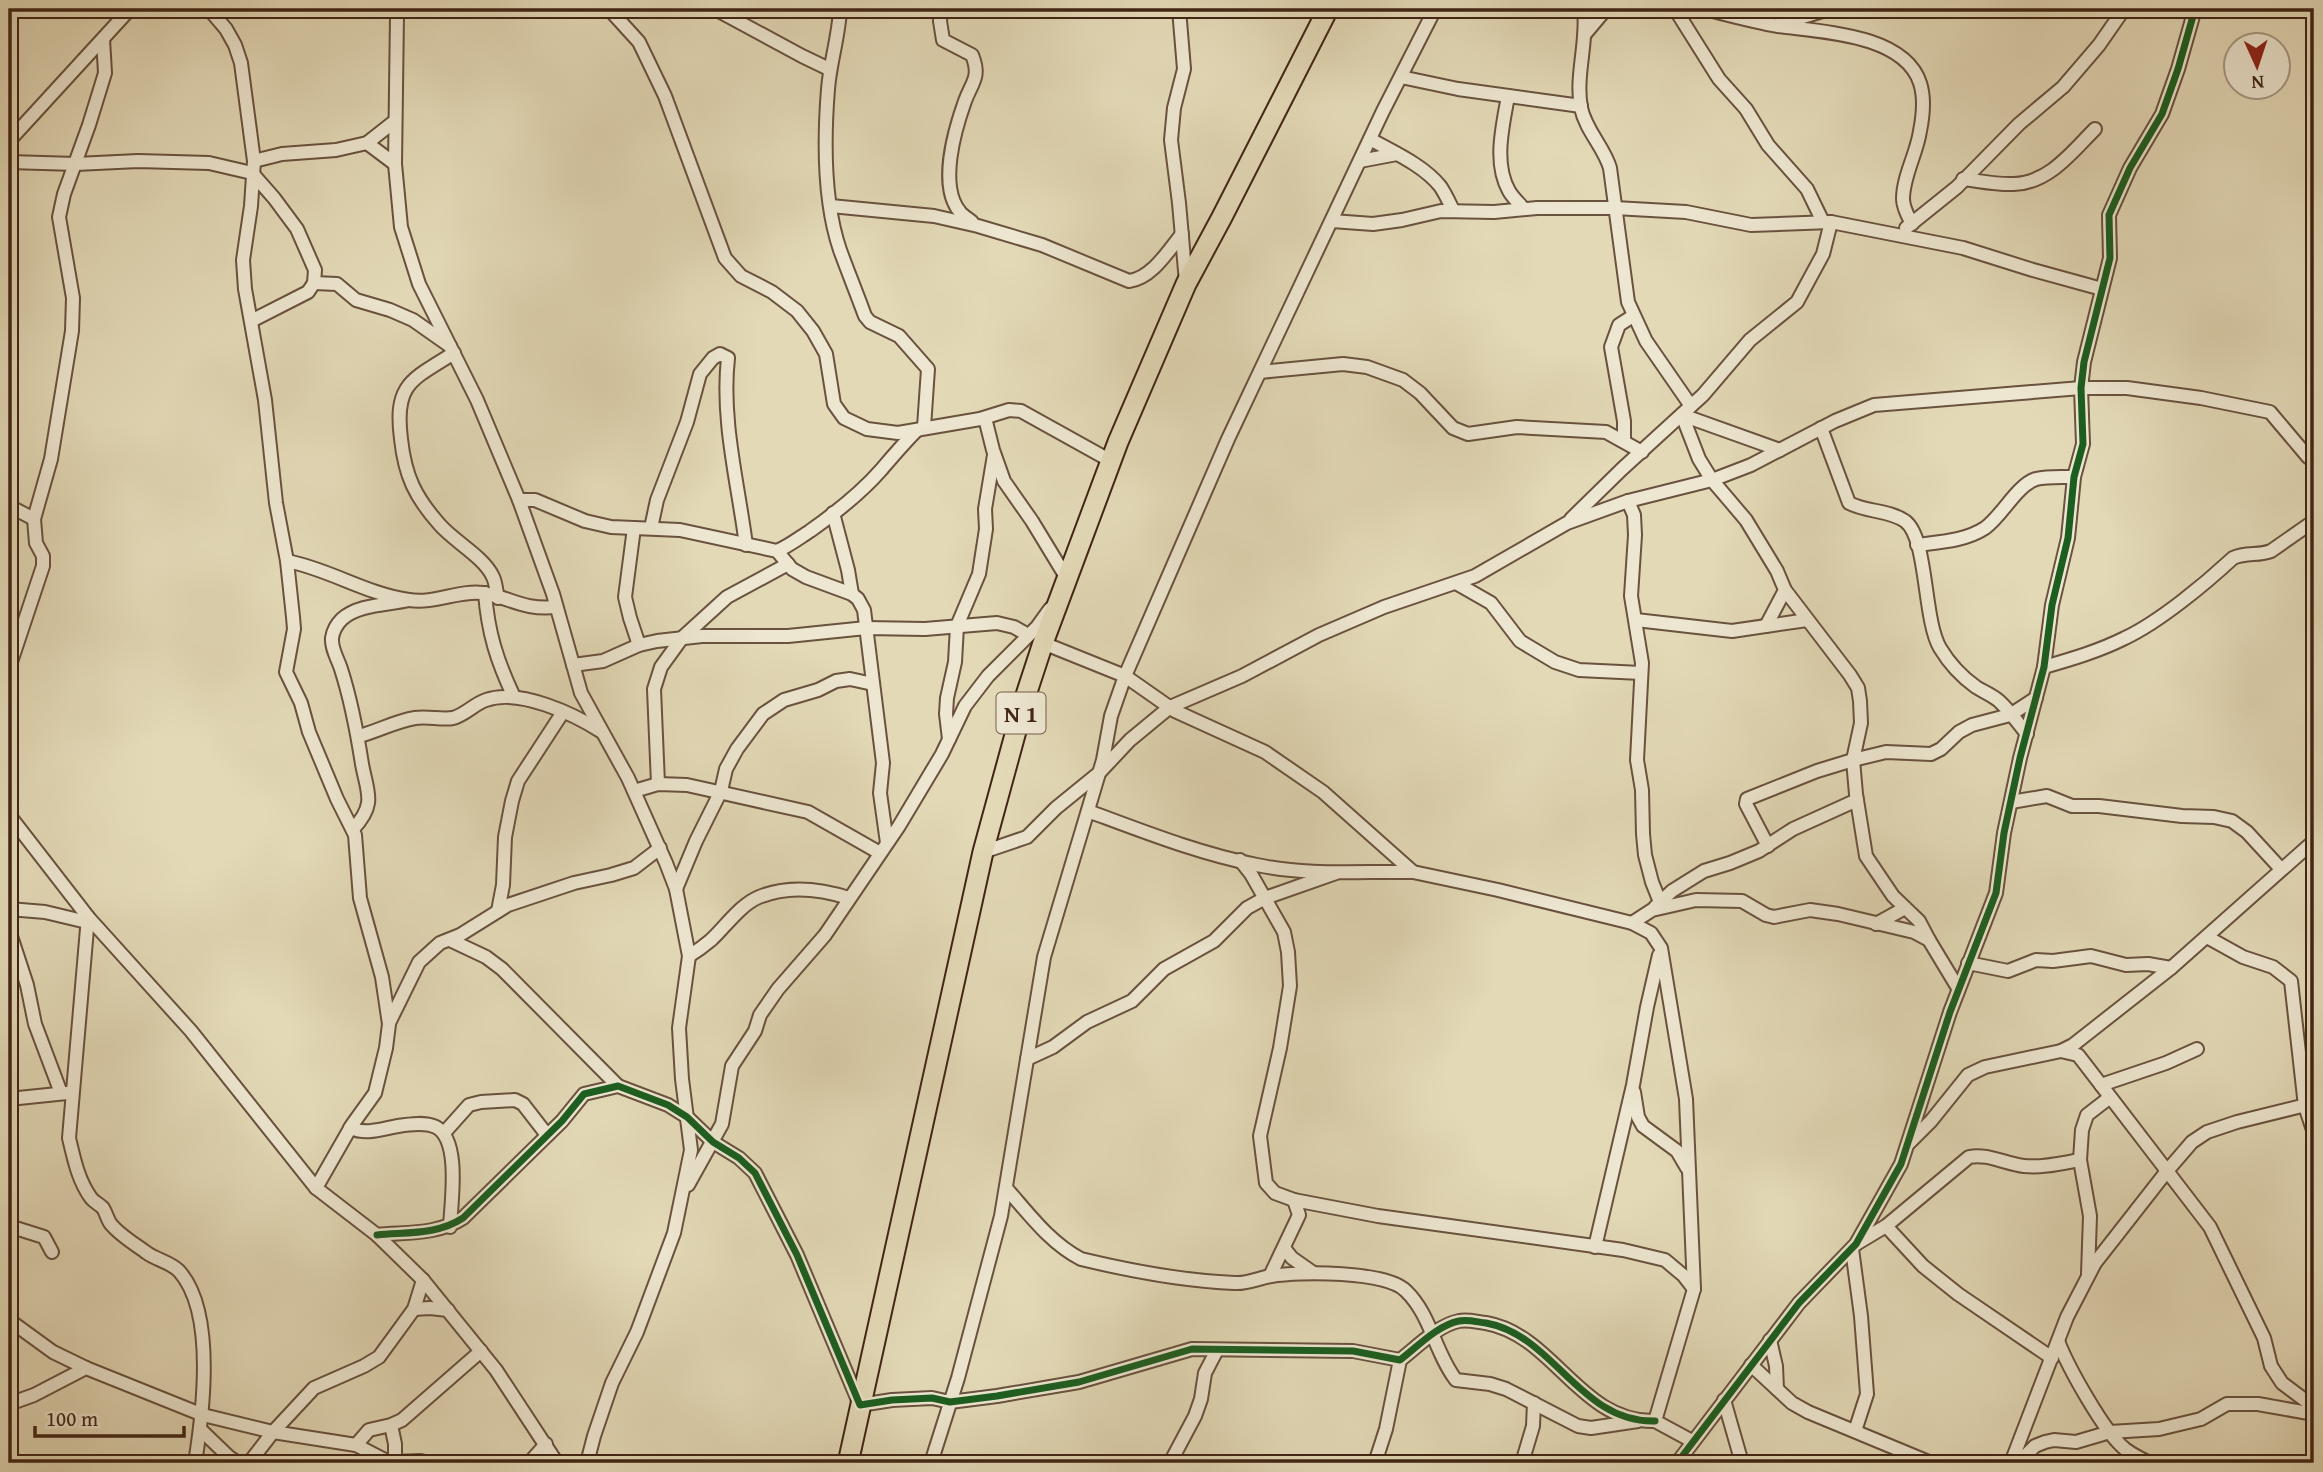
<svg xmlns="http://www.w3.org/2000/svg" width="2323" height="1472" viewBox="0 0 2323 1472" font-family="'Gentium Book Plus',serif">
<rect width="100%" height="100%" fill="#e3d9b7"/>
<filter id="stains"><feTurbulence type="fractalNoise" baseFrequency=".00286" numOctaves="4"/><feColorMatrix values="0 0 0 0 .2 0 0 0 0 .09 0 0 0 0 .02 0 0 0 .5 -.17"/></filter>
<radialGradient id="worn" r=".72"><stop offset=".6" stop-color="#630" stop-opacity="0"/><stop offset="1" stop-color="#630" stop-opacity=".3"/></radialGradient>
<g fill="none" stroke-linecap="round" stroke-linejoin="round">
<!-- minor casing -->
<g stroke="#69523e" stroke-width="16">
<g id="minor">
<path d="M209 9 226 29 235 45 241 63 254 161 251 206 243 260 245 289 265 400 276 503 287 561 293 617 294 629 286 672 301 703 309 732 337 799 355 835 360 898 382 977 389 1024 386 1048 375 1093 352 1125 316 1188"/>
<path d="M395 9 397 15 395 164 401 227 419 284 477 400 519 500 553 594 581 693 628 778 666 863 676 889 689 956 679 1028 682 1079 691 1150 682 1194 674 1233 637 1332 612 1383 594 1436 587 1463"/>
<path d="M609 9 639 42 665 96 725 258 741 276 772 292 797 311 813 331 826 354 834 404 844 418 867 429 898 433 980 419 1009 410 1021 411 1111 461"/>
<path d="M715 9 802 56 829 69"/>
<path d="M840 9C839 36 830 62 828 89 824 139 824 203 840 250 848 272 857 294 865 316L870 322 899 336 928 369 924 427"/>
<path d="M941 9 940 21 943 40 972 55C981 77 972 82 965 101 955 129 938 186 960 212 963 216 969 219 972 222"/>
<path d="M1179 9 1184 69 1174 108 1171 140 1179 203 1186 282"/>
<path d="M1584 9C1588 42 1575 75 1581 108 1586 131 1604 147 1610 168L1628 302 1646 341 1691 406"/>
<path d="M1675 9 1719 79 1746 109 1768 145 1807 189 1823 222"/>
<path d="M1705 9C1729 15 1754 22 1778 26 1821 32 1904 34 1920 83 1925 98 1923 116 1920 131 1917 153 1903 176 1903 199 1903 208 1908 216 1912 224"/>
<path d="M1780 24 1829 9"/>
<path d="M1585 34 1606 9"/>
<path d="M1401 77 1458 89 1581 106"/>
<path d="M1508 96C1503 125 1493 163 1509 191 1513 198 1519 203 1524 209"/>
<path d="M1370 139C1393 152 1423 165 1440 186 1445 193 1449 202 1453 210"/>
<path d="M9 141 130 9"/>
<path d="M367 143 395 164"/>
<path d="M254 161 282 154 336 150 367 143 395 121"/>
<path d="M1360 161 1397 154"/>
<path d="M9 162 76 164 138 161 209 163 252 173 274 198 297 229 315 270 314 283 308 292 251 321"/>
<path d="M1963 179C1980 181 1997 185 2014 184 2049 183 2072 152 2095 129"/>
<path d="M831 206 934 216 978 226 1042 245 1129 281C1152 278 1168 251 1182 234"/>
<path d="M1332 221 1373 224 1402 220 1441 211 1494 212 1537 208H1615L1686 212 1751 225 1831 222 1963 248 2033 270 2102 289"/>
<path d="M1906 228 1957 187 2019 124 2063 87 2099 45 2124 9"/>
<path d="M314 283 337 284 356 300 390 310 413 320 450 346"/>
<path d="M454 353C411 380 394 384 401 439 405 476 415 497 440 525 455 542 484 557 493 577 496 583 496 591 498 598"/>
<path d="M1260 372 1343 364 1367 367 1403 380 1420 393 1453 428 1468 434 1517 427 1606 432 1642 452"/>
<path d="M1682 415 1699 459 1712 480 1746 520 1777 571 1785 590 1850 675 1858 688 1860 701 1861 723 1853 760 1856 794 1866 856 1893 896 1919 921 1929 940"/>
<path d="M1682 415 1780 450"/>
<path d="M985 418 993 450 1004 481 1032 521 1066 577"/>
<path d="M1821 428 1849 503C1866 512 1889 510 1905 521 1928 538 1923 619 1940 648 1949 663 1962 677 1976 687 1984 692 1992 695 1999 701 2009 710 2018 723 2027 734"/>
<path d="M1624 441V421L1611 347 1619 325 1633 316"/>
<path d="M519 500H535L585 521 611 527 680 530 777 551C789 546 799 538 810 531 834 514 861 493 881 470 893 456 904 443 917 430"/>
<path d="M1628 501 1634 515 1635 535 1631 596 1642 663 1637 760 1642 790 1643 834 1645 855 1652 882 1662 907"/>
<path d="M9 506 34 519"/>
<path d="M833 513 848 570 852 594"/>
<path d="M1571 519 1622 469 1703 395 1750 340 1797 302 1823 254 1831 222"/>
<path d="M634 528 625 597 630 618 639 645"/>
<path d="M651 528 657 500 687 422 700 374 713 358 720 354 728 358C721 420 738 483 746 545"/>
<path d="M1917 545C1940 542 1965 541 1985 528 2002 516 2017 485 2036 479 2048 476 2061 477 2074 477"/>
<path d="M777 551 792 569 806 577 852 594 858 599 864 610 883 763 880 793 887 843"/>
<path d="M287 561C329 569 366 594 409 600 435 604 458 590 483 593 512 598 522 610 556 607"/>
<path d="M1456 583 1491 603 1520 641 1555 662 1579 670 1641 673"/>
<path d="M485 593C488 633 497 661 514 697"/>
<path d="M1636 620 1732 631 1807 620"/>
<path d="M1766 626 1785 590"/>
<path d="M1043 643 1125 676 1175 711 1265 752 1323 792 1413 872 1498 890 1632 923 1651 933 1661 948 1686 1099 1694 1289 1655 1421 1692 1441"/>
<path d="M573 665 603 661 639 645 657 641 702 636H788L866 628 925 629 997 623 1014 627 1028 635"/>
<path d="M2044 667C2072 659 2099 651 2125 638 2159 622 2205 584 2233 558 2246 552 2259 556 2271 551L2314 521"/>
<path d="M9 668 43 566V556L36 543 34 519 51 459 72 331 73 298 59 217 64 194 89 125 105 73 103 39"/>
<path d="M359 736C378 731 396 721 415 718 428 716 441 720 453 718 465 715 474 704 486 700 519 688 574 714 602 732"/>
<path d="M949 739 946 714 947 698 955 662 957 626 979 574 986 529 985 509 994 455"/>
<path d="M658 784 654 689 661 667 682 638 727 597 788 564"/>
<path d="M634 791 658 784 687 785 808 812 880 853"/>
<path d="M2011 802 2047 796 2072 806H2099L2182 816 2214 817 2232 821 2247 832 2281 869"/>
<path d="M1088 811C1142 831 1200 854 1257 865 1308 876 1361 871 1413 872"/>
<path d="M9 815 88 917 191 1031 316 1188 377 1235 423 1280 496 1370 557 1463"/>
<path d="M353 829C377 804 367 792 362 764 357 732 351 700 341 669 338 659 331 649 332 638 333 631 337 624 342 619 359 604 388 605 409 600"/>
<path d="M1768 846 1746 804 1747 799 1817 771 1853 760 1886 752 1931 754 1941 749 1959 732 1972 725 2010 715 2036 698"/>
<path d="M983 852 1027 837 1056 808 1099 773 1130 740 1170 707 1242 676 1319 635 1384 607 1475 576 1567 523 1628 501 1712 480 1751 465 1835 421 1874 405 2081 388H2127L2201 398 2270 412 2308 457 2314 461"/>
<path d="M1240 860 1251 874 1284 932 1288 952 1290 986 1280 1048 1260 1136 1266 1183 1275 1193 1294 1200 1378 1216 1623 1250 1665 1260 1684 1276 1694 1289"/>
<path d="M676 889 696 841 721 791 726 769 737 749 763 714 784 700 818 690 836 681 850 679 873 684"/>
<path d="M1655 907 1672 891 1704 871 1730 863 1759 851 1793 829 1857 800"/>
<path d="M9 909 45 912 87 922"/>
<path d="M498 911 503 885 505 837 512 801 518 781 563 712"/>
<path d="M88 917 69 1138C74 1159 78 1180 91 1198 94 1202 99 1204 103 1208 106 1213 107 1218 110 1223 119 1235 135 1244 147 1253 157 1260 170 1262 179 1271 216 1312 203 1413 195 1463"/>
<path d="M1632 923 1652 910 1696 900 1742 901 1766 915 1774 917 1810 910 1838 914 1914 932 1929 940 1958 988"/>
<path d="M1876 924 1905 908"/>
<path d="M9 930 27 985 35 1024 61 1093"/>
<path d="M2207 937 2243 957 2273 967 2291 981 2305 1106 2314 1133"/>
<path d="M450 940 486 957 502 969 618 1086"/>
<path d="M689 956C697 951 704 946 711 940 726 926 740 905 759 897 788 885 821 889 849 898"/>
<path d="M1968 963 2008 971 2036 960 2053 961 2091 956 2126 965 2148 964 2171 968"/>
<path d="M389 1023 419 962 440 943 460 935 508 905 574 883 611 875 634 868 660 848"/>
<path d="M2061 1051 2078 1055 2085 1064 2210 1227 2264 1338 2271 1366 2282 1383 2314 1407"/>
<path d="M1027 1059 1053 1047 1087 1022 1132 1001 1164 969 1214 941 1247 908 1265 898 1336 873"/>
<path d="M2101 1085 2166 1063 2197 1049"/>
<path d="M1634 1092 1638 1117 1643 1126 1677 1151 1687 1168"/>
<path d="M9 1099 67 1093"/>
<path d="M350 1128C367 1135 381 1129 398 1126 410 1124 425 1122 436 1127 461 1140 451 1203 450 1227"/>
<path d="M444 1133 469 1105 481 1102 515 1100 523 1104 547 1135"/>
<path d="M1909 1143 1931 1121 1968 1075 1985 1067 2061 1051 2073 1045 2171 968 2314 841"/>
<path d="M688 1185 722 1124 732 1066 755 1031 760 1015 778 989 825 935 899 826 942 754 965 706 988 676 1037 627 1050 609"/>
<path d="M1006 1188C1029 1214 1050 1243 1081 1259 1131 1271 1184 1281 1235 1283 1247 1284 1259 1278 1271 1276 1300 1271 1386 1271 1406 1291 1431 1315 1435 1353 1456 1380L1490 1384 1506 1389 1578 1426 1591 1428 1638 1421"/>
<path d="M9 1226 44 1237 52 1252"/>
<path d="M1886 1226 1923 1266 1958 1294 2052 1358"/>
<path d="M377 1235C407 1232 437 1235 463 1218L562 1121 584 1094 618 1086 668 1105 687 1117 713 1142 739 1158 755 1173 797 1255 860 1405 892 1400 932 1398 950 1402 997 1396 1079 1382 1192 1349 1353 1351 1400 1360C1417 1347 1438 1325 1459 1321 1467 1319 1477 1322 1486 1323 1554 1335 1580 1423 1655 1421"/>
<path d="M1856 1244 1886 1226 1969 1157C1987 1153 2006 1164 2024 1166 2043 1168 2062 1163 2080 1160"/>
<path d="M1595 1247 1633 1085 1647 1007 1659 955"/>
<path d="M1284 1248 1292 1258 1312 1272"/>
<path d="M1852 1249 1861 1316 1867 1394 1855 1431"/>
<path d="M2088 1274 2090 1216 2080 1160 2082 1130 2087 1115 2109 1098"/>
<path d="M1270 1276 1299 1215 1294 1200"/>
<path d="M414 1309 430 1308 448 1310"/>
<path d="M9 1320 53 1352 86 1368 203 1415 273 1432 356 1445 385 1460 395 1462 421 1461 423 1463"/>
<path d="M1770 1340 1776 1366 1777 1389"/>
<path d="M2058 1341C2068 1367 2104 1432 2125 1449 2133 1455 2141 1459 2150 1463"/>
<path d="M1751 1365 1792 1403 1808 1412 1931 1463"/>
<path d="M1724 1400 1742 1463"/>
<path d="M9 1404 34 1395 86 1368"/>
<path d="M391 1425 395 1444V1462"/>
<path d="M200 1429 229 1457 238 1463"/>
<path d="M356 1445 369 1430 391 1425 402 1420 481 1351"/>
<path d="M249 1463 273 1432 314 1388 364 1366 379 1357 414 1309 423 1280"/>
<path d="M529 1463 546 1444"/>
<path d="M931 1463 958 1378 1001 1216 1044 957 1103 760 1111 716 1125 676 1228 439 1383 111 1435 9"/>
<path d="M1114 1463H1121"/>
<path d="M1170 1463 1195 1416 1201 1399 1205 1373 1217 1350"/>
<path d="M1375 1463 1386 1429 1400 1360"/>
<path d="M1522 1463 1533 1426 1534 1403"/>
<path d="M1677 1463 1799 1303 1856 1244 1901 1164 1950 1012 1996 893 2004 833 2020 758 2044 667 2052 605 2068 538 2074 477 2083 444 2081 388 2084 362 2110 258 2109 215 2130 168 2162 114 2178 69 2195 9"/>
<path d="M2011 1463 2067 1317 2095 1263 2167 1171 2192 1142 2207 1132 2237 1122 2314 1103"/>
<path d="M2018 1463 2035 1446 2045 1442 2054 1440 2076 1442 2110 1432 2159 1429 2201 1419 2227 1404H2258L2314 1414"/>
</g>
</g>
<!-- trunk casing -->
<g stroke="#402515" stroke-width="23">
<path id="trunk" d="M848 1463 983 852 1025 698 1043 643 1118 442 1186 284 1222 217 1328 9"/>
</g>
<!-- minor -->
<use href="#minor" stroke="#ede6d0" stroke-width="12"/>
<!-- trunk -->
<use href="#trunk" stroke="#e3d9b7" stroke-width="19"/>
<!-- cycleway casing -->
<g stroke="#ede6d0" stroke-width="11">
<g id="cycleway">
<path d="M377 1235C407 1232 437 1235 463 1218L562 1121 584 1094 618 1086 668 1105 687 1117 713 1142 739 1158 755 1173 797 1255 860 1405 892 1400 932 1398 950 1402 997 1396 1079 1382 1192 1349 1353 1351 1400 1360C1417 1347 1438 1325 1459 1321 1467 1319 1477 1322 1486 1323 1554 1335 1580 1423 1655 1421"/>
<path d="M1677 1463 1799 1303 1856 1244 1901 1164 1950 1012 1996 893 2004 833 2020 758 2044 667 2052 605 2068 538 2074 477 2083 444 2081 388 2084 362 2110 258 2109 215 2130 168 2162 114 2178 69 2195 9"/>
</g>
</g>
<!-- cycleway -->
<use href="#cycleway" stroke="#1b5e20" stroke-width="7"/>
</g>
<g text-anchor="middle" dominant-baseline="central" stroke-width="5" stroke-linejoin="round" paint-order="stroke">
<!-- shield labels -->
<rect fill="#ede6d0" stroke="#745f4d" stroke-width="2" x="996.5" y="692.5" width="49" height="41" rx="5"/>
<g font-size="24" font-weight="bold" fill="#402515">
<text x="1021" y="713">N 1</text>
</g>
</g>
<!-- margin -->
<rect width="2323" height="1472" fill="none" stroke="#e3d9b7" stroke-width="35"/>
<rect x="10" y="10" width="2302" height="1451" fill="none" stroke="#402515" stroke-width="3.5"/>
<rect x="18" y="18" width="2288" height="1437" fill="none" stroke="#402515" stroke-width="2"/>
<!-- north arrow -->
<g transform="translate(2257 66) rotate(177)"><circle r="33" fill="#ede6d0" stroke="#a89985" stroke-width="2"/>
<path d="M0-5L12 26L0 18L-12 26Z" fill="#8f2418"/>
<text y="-10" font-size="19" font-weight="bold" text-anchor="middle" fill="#402515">N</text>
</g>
<!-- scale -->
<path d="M35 1426v10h149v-10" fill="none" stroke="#402515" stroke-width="3.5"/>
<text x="46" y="1426" font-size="21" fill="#402515" stroke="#ede6d0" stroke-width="5" paint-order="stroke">100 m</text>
<rect width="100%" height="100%" filter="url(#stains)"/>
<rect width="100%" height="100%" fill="url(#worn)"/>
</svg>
